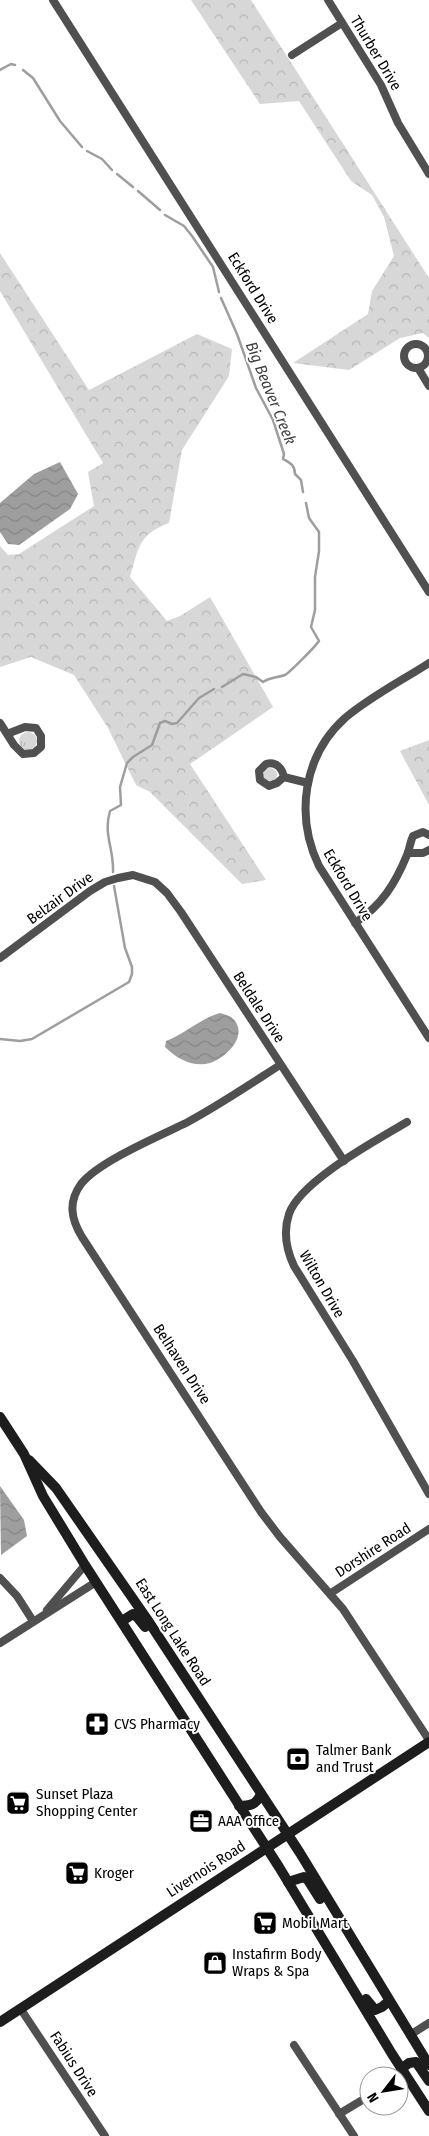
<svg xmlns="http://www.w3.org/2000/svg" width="429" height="2136" viewBox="0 0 429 2136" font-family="'Fira Sans Condensed',sans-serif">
<defs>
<pattern id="grass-tufts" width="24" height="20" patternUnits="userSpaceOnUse" patternTransform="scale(1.25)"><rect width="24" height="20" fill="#d7d7d7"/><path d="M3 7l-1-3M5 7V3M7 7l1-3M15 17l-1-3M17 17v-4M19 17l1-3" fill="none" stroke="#b7b7b7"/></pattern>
<pattern id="forest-crowns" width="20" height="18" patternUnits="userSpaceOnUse" patternTransform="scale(1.25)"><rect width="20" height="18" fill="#d7d7d7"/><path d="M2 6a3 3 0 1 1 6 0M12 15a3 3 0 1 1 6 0" fill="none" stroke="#b7b7b7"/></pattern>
<pattern id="water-waves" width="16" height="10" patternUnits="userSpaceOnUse" patternTransform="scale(1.25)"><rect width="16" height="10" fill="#9e9e9e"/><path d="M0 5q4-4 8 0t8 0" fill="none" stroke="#868686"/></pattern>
</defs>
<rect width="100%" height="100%" fill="#fff"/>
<!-- grass -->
<g fill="url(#grass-tufts)">
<circle cx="28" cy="741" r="9"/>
<circle cx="270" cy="775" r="7"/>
</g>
<!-- forest -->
<g fill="url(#forest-crowns)">
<path d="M191 0H251L429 278V338L423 333 400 338 349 370 293 363 368 314 372 291 394 256 384 217 372 195 351 181 299 101 260 104Z"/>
<path d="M0 253 89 390 197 334 232 349 229 376 182 450 169 523C138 535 139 547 130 577L167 621 180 616 210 597 273 707 190 764 266 880 242 884 150 792 136 785 108 728 74 675 31 657 0 667V546L8 555 19 554 94 506 88 472 103 463 0 291Z"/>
<path d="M429 740V805L400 751Z"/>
</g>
<!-- water -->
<g fill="url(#water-waves)">
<path d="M60 462 78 494 70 509 19 545 8 544 0 532V503L34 474Z"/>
<path d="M220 1013C223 1014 228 1015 231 1017 251 1033 227 1058 210 1063 193 1068 176 1058 165 1047L166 1041C185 1034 201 1018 220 1013Z"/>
<path d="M0 1486 24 1520 27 1536 1 1555Z"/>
</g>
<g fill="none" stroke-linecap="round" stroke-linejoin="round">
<!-- stream -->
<g stroke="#9e9e9e" stroke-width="2.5">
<path d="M0 70 11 64 15 65"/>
<path d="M23 70 33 78 60 121 82 147"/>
<path d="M87 151 102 159 112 170"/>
<path d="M117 174 133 187"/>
<path d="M138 191 160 210"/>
<path d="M165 215 184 226 192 236 213 267 219 292"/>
<path d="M221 298 237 334 256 388 273 420 284 454 283 459C290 463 295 465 295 474L301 480 303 492"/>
<path d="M222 687 243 674 256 677 263 682C270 677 277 678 285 675 290 672 315 647 319 641L311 627 315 610V577L319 551V532L309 518 306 503"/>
<path d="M113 872C114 848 103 835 110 811L121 805 120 787 127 763 133 757 152 745 160 723 165 721 172 724 177 723 199 698 214 689"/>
<path d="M0 1039 20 1041 32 1039 129 982 132 974V967L125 948 114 886"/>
</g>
<!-- street -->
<g stroke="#505050" stroke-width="8">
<path d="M53 0 429 592"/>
<path d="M328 0 381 85 398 123 429 174"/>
<path d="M292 55 342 23"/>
<circle cx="416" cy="356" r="12"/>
<path d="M418 368 429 386"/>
<path d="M429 663C401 681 370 697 345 718 303 756 295 816 319 866L429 1038"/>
<path d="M0 723 14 745 23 754 34 753 41 747V736L36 728 25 727 7 734"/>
<path d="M284 777 277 783 269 786 260 780 259 771 266 764C276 761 282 768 284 777L308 783"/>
<path d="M408 853H423L429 850"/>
<path d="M355 923C382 905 395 884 407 855 410 848 410 842 413 836L423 832 429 835"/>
<path d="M0 958 90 891 105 882 118 878 133 875 155 882 167 893 181 912 344 1161"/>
<path d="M280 1065C249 1085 218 1106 186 1123 159 1136 98 1162 81 1184 68 1202 71 1219 82 1237L261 1512 280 1537 343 1609 429 1740"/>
<path d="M407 1122C377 1140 300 1181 289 1214 283 1232 286 1249 294 1266L353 1361 429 1494"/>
<path d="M0 1578 17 1596 33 1621"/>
<path d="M331 1593 429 1529"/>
<path d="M47 1610 85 1565"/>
<path d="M0 1643 96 1582"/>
<path d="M20 2008 105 2136"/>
<path d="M410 2035 429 2023"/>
<path d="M294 2045 354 2136"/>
<path d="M339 2114 369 2096"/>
</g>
<!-- secondary -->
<g stroke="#1d1d1d" stroke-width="10">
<path d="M0 1417 24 1454 43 1496 85 1565 279 1867 392 2054 429 2111"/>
<path d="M29 1460 56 1488 147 1619 300 1853 429 2065"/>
<path d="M122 1621 133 1614 137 1617 145 1627"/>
<path d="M239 1806C250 1806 256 1805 261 1794"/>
<path d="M288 1882 304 1877 308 1880 320 1899"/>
<path d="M366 1999 375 2010 382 2007 389 2001"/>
<path d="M0 2022 429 1742"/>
<path d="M401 2069 409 2063 416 2062 429 2081"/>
</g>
</g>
<!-- icons -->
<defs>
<g id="pharmacy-square" transform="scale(1.25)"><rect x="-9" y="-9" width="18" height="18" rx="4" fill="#000" stroke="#fff"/><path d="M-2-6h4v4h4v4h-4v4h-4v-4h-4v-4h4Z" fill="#fff"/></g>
<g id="bank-square" transform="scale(1.25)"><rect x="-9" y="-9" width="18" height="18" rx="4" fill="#000" stroke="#fff"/><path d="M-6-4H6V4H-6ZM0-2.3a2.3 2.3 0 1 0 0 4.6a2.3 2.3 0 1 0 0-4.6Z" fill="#fff"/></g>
<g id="supermarket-square" transform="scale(1.25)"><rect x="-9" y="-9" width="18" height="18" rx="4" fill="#000" stroke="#fff"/><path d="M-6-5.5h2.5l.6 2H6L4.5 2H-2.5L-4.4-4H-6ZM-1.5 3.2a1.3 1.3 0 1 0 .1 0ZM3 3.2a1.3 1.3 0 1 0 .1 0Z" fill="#fff"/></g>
<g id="office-square" transform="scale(1.25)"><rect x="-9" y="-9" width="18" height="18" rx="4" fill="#000" stroke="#fff"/><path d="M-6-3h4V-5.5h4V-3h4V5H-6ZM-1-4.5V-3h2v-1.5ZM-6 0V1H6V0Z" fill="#fff"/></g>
<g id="shop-square" transform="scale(1.25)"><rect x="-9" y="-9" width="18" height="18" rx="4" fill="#000" stroke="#fff"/><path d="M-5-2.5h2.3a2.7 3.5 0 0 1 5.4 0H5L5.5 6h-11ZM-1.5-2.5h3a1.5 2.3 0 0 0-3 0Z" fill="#fff"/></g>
</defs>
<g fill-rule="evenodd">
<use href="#pharmacy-square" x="97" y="1724"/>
<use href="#bank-square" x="298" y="1759"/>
<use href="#supermarket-square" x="18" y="1803"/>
<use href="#office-square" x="201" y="1821"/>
<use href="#supermarket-square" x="77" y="1873"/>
<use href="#supermarket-square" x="265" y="1923"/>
<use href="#shop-square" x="215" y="1963"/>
</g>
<g text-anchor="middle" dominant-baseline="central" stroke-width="4" stroke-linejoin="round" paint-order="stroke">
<!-- street labels -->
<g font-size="15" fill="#000" stroke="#fff">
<text transform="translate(376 53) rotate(59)">Thurber Drive</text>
<text transform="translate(253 288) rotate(58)">Eckford Drive</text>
<text transform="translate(348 885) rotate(59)">Eckford Drive</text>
<text transform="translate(60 898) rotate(-36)">Belzair Drive</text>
<text transform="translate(259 1007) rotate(57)">Beldale Drive</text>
<text transform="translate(322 1284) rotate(60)">Wilton Drive</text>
<text transform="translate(182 1364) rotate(57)">Belhaven Drive</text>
<text transform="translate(373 1550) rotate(-33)">Dorshire Road</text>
<text transform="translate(173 1632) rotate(57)">East Long Lake Road</text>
<text transform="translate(206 1869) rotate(-33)">Livernois Road</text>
<text transform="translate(74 2064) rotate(57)">Fabius Drive</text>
</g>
<!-- poi labels -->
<g font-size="15" fill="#000" stroke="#fff" text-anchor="start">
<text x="114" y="1724">CVS Pharmacy</text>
<text x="316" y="1750">Talmer Bank<tspan x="316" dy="17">and Trust</tspan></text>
<text x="36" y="1794">Sunset Plaza<tspan x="36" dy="17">Shopping Center</tspan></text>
<text x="218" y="1821">AAA office</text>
<text x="94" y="1873">Kroger</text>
<text x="282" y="1923">Mobil Mart</text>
<text x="232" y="1954">Instafirm Body<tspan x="232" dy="17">Wraps &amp; Spa</tspan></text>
</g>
<!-- water labels -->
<g font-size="16" font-style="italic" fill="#3f3f3f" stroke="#fff">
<text transform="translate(271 393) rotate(68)">Big Beaver Creek</text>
</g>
</g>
<!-- north arrow -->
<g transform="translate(384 2091) rotate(239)"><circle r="24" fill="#ffffff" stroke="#999999"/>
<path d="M0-4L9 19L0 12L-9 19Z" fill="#000000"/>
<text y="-8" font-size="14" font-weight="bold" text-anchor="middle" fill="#000000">N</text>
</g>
</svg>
